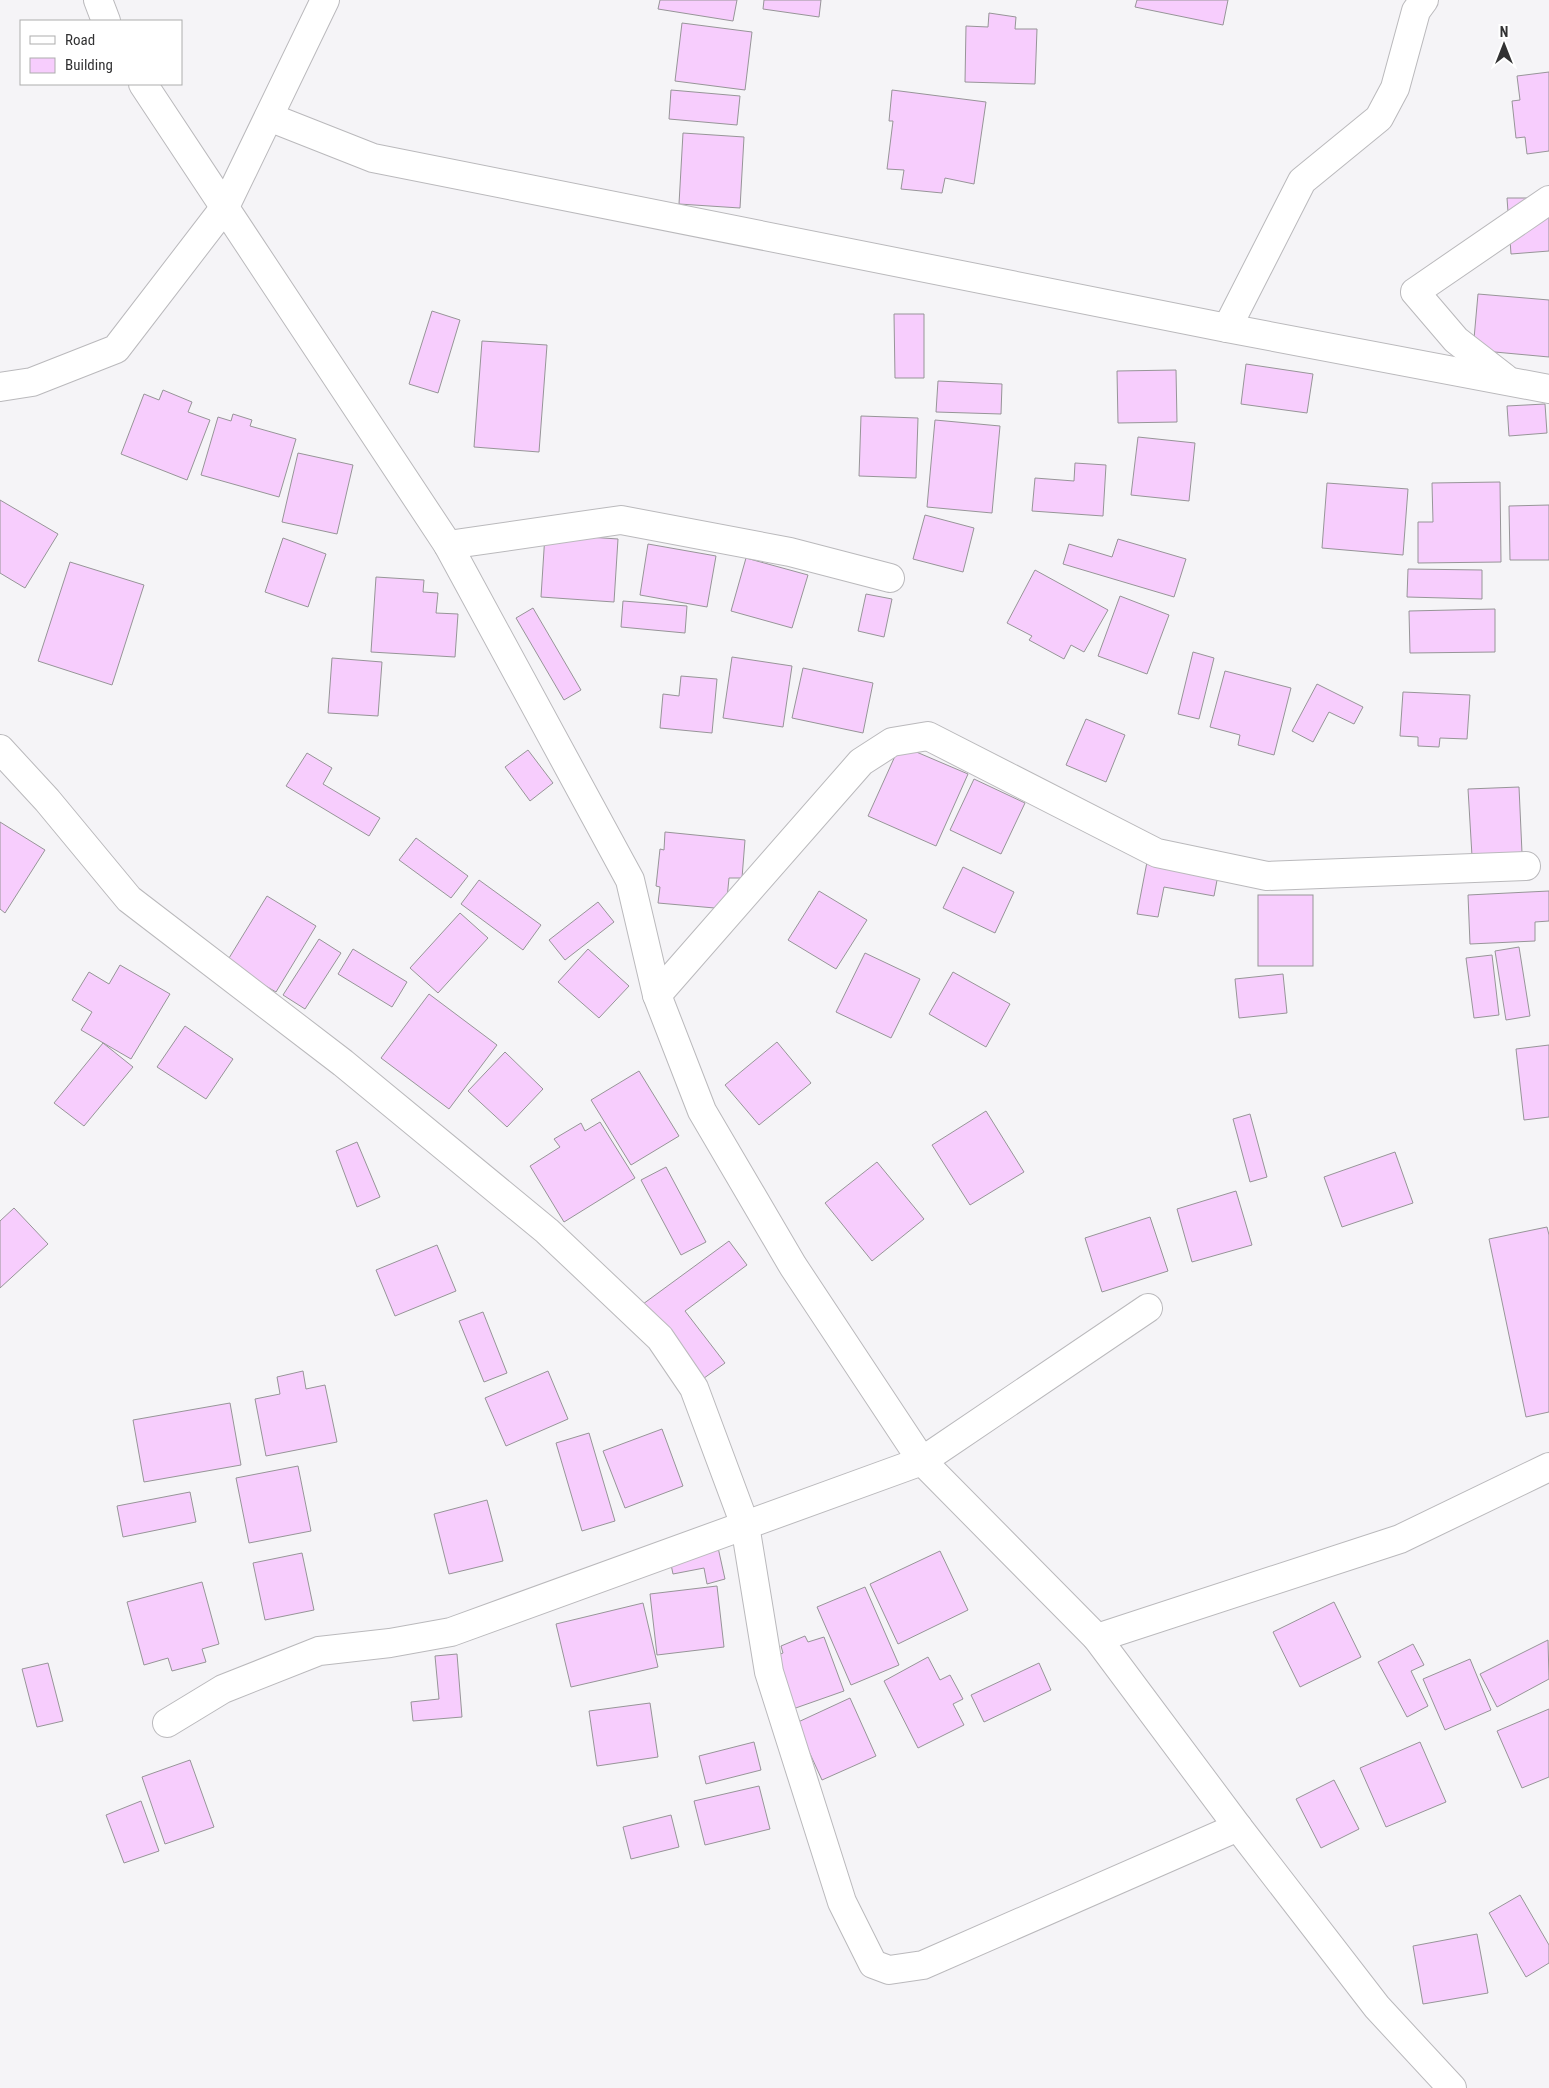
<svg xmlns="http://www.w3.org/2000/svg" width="1549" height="2088" viewBox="0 0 1549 2088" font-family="'Roboto Condensed',sans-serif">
<rect width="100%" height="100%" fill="#f5f4f7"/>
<!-- building -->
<g fill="#f7cdfd" stroke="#979598">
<path d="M660 0H737L733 21 658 9Z"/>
<path d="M764 0H821L819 17 763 9Z"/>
<path d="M1137 0H1228L1223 25 1135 7Z"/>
<path d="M989 13 1016 17 1015 29H1037L1035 84 965 82 966 26 988 27Z"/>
<path d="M682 23 752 32 745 90 675 81Z"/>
<path d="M1549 72V151L1527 154 1525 137 1516 138 1512 101 1520 100 1517 76Z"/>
<path d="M671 90 740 96 737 125 669 119Z"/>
<path d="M892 90 986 102 974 184 945 178 942 193 901 189 904 170 887 169 893 121H889Z"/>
<path d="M683 133 744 137 740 208 679 204Z"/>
<path d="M1507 198H1530L1549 204V251L1511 254Z"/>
<path d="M1478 294 1549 300V357L1473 350Z"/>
<path d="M432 311 460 320 438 393 409 384Z"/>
<path d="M894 314H924V378H895Z"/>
<path d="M482 341 547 345 539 452 474 447Z"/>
<path d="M1246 364 1313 374 1307 413 1241 404Z"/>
<path d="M1176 370 1177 422 1118 423 1117 371Z"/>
<path d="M938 381 1002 384 1001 414 936 412Z"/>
<path d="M163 390 192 402 188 412 210 420 187 480 121 454 144 394 159 400Z"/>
<path d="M1545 404 1547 433 1509 436 1507 406Z"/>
<path d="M233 414 252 420 250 426 296 439 279 497 201 475 218 417 231 421Z"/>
<path d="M861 416 918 418 916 478 859 476Z"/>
<path d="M935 420 1000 426 992 513 927 507Z"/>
<path d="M1138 437 1195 443 1189 501 1131 495Z"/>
<path d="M298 453 353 465 337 534 282 522Z"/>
<path d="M1075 463 1106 465 1103 516 1032 511 1035 478 1074 481Z"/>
<path d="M1500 482 1501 562 1418 563V522H1433L1432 483Z"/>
<path d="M1327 483 1408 489 1403 555 1322 548Z"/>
<path d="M0 500 58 534 25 588 0 573Z"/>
<path d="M1549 505V560H1510L1509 506Z"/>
<path d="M925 515 974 528 963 572 913 559Z"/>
<path d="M545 534 618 539 614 602 541 597Z"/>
<path d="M283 538 326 554 308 607 265 592Z"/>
<path d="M1118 539 1186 559 1174 597 1063 564 1069 544 1112 557Z"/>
<path d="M648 544 716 556 707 607 640 595Z"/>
<path d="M746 558 808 575 792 628 731 611Z"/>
<path d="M70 562 144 585 112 685 38 661Z"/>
<path d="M1408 569 1482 570V599L1407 597Z"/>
<path d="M1035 570 1108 610 1084 652 1071 645 1064 659 1029 640 1032 636 1007 623Z"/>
<path d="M376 577 424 580 423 592 438 593 436 613 458 614 455 657 371 652Z"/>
<path d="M866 594 892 599 884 637 858 631Z"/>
<path d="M1120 596 1169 615 1147 674 1098 656Z"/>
<path d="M623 601 687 606 685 633 621 627Z"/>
<path d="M533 608 581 690 564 700 516 618Z"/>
<path d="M1495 609V652L1410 653 1409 611Z"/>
<path d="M1193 652 1214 658 1199 719 1178 714Z"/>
<path d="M732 657 792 666 783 727 723 718Z"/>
<path d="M332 658 382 662 378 716 328 713Z"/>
<path d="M803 668 873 683 863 733 792 718Z"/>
<path d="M1225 671 1291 688 1274 755 1238 745 1240 735 1210 727Z"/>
<path d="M681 676 717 679 712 733 660 728 663 694 679 696Z"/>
<path d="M1317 684 1363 707 1354 724 1329 712 1313 742 1292 731Z"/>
<path d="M1403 692 1470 695 1467 739 1440 738 1439 747 1418 746V737L1400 736Z"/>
<path d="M1086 719 1125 735 1106 782 1066 765Z"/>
<path d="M900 745 968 774 936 846 868 816Z"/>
<path d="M528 750 553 783 530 801 505 767Z"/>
<path d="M307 753 332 768 323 784 380 818 369 836 286 786Z"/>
<path d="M974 779 1025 803 1001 854 950 830Z"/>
<path d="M1519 787 1522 853 1472 856 1468 789Z"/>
<path d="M0 822 45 850 5 913 0 909Z"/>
<path d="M665 832 745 840 742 878H729L726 909 658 903 660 887 656 886 660 849 664 850Z"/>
<path d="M416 838 468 876 451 898 399 860Z"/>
<path d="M1147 862 1218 875 1214 896 1164 887 1158 917 1137 914Z"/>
<path d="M963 867 1014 892 995 933 943 908Z"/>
<path d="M479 880 541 925 523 950 461 904Z"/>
<path d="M819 891 867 920 836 969 788 940Z"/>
<path d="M1549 891V921L1535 922V941L1470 944 1468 895Z"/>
<rect x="1258" y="895" width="55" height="71"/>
<path d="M267 896 316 926 276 992 226 963Z"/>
<path d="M598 902 614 922 565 960 549 940Z"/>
<path d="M460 913 488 938 438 993 410 968Z"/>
<path d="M319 939 341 953 305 1009 283 995Z"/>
<path d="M1519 947 1530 1016 1506 1020 1495 951Z"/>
<path d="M353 949 407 982 392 1007 338 974Z"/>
<path d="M588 949 629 986 599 1018 558 982Z"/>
<path d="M865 953 920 979 891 1038 836 1012Z"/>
<path d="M1492 955 1499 1015 1474 1018 1466 958Z"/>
<path d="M120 965 170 994 131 1059 81 1030 92 1012 72 1000 89 972 109 984Z"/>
<path d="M953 972 1010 1004 986 1047 929 1014Z"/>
<path d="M1283 974 1287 1013 1239 1018 1235 979Z"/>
<path d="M429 994 497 1045 449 1109 381 1058Z"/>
<path d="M185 1026 233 1059 206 1099 157 1067Z"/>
<path d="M777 1042 811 1083 759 1125 725 1085Z"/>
<path d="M103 1043 133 1067 84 1126 54 1103Z"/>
<path d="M1549 1045V1117L1524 1120 1516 1049Z"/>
<path d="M505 1052 543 1089 507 1127 468 1091Z"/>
<path d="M639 1071 679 1136 631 1165 591 1100Z"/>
<path d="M986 1111 1024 1172 970 1205 932 1145Z"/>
<path d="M1250 1114 1267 1177 1250 1182 1233 1119Z"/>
<path d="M600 1122 635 1178 564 1222 530 1166 560 1147 554 1139 581 1123 585 1131Z"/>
<path d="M357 1142 380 1197 357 1207 336 1151Z"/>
<path d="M1395 1152 1413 1203 1342 1227 1324 1177Z"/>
<path d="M877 1162 924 1219 872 1261 825 1203Z"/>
<path d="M666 1167 706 1242 681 1255 641 1180Z"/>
<path d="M1236 1191 1252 1245 1192 1262 1177 1209Z"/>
<path d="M14 1208 48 1244 0 1288V1221Z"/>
<path d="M1150 1217 1168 1271 1102 1292 1085 1238Z"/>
<path d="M1547 1227 1549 1235V1412L1526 1417 1489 1239Z"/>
<path d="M729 1241 747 1265 685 1311 725 1363 700 1381 643 1304Z"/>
<path d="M437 1245 456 1291 395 1316 376 1270Z"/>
<path d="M483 1312 507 1373 484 1382 459 1321Z"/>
<path d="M303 1371 306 1389 325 1385 337 1442 266 1456 255 1399 280 1394 277 1377Z"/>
<path d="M548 1371 568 1419 506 1446 485 1398Z"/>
<path d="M230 1403 241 1465 144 1482 133 1420Z"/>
<path d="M662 1429 683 1486 625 1508 603 1451Z"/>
<path d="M589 1433 615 1521 582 1531 556 1443Z"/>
<path d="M298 1466 311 1531 249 1543 236 1478Z"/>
<path d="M190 1492 196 1522 123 1537 117 1506Z"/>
<path d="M487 1500 503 1561 449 1574 434 1514Z"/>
<path d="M717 1543 725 1579 707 1584 704 1568 673 1574 669 1555Z"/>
<path d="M940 1551 968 1610 898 1644 870 1584Z"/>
<path d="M302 1553 314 1610 265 1620 253 1563Z"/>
<path d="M202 1582 219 1644 202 1649 206 1662 172 1671 168 1658 144 1665 127 1602Z"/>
<path d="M717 1586 724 1647 657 1655 650 1594Z"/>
<path d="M865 1587 899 1665 851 1685 817 1607Z"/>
<path d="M1334 1602 1361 1657 1300 1687 1273 1632Z"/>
<path d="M643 1603 658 1667 571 1687 556 1624Z"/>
<path d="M805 1636 808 1642 824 1637 844 1691 790 1710 771 1658 783 1653 781 1646Z"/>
<path d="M1548 1640 1549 1679 1497 1707 1480 1674Z"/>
<path d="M1413 1644 1424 1665 1411 1671 1428 1706 1407 1717 1378 1662Z"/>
<path d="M457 1654 462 1717 413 1721 411 1702 439 1699 435 1656Z"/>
<path d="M928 1657 940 1680 950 1675 963 1699 953 1704 964 1725 918 1748 884 1681Z"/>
<path d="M1470 1659 1491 1710 1445 1730 1423 1679Z"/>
<path d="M48 1663 63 1721 37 1727 22 1669Z"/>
<path d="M1039 1663 1051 1690 984 1722 971 1695Z"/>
<path d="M850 1698 876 1756 822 1780 796 1723Z"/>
<path d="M650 1703 658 1757 597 1766 589 1711Z"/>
<path d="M1549 1709V1777L1522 1788 1497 1731Z"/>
<path d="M754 1742 761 1770 706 1784 699 1756Z"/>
<path d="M1420 1742 1446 1802 1386 1827 1360 1768Z"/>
<path d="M190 1760 214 1827 165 1844 142 1777Z"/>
<path d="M1334 1780 1359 1829 1321 1848 1296 1799Z"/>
<path d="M759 1786 770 1829 705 1845 694 1801Z"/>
<path d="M141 1801 159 1851 124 1863 106 1815Z"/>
<path d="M671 1815 679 1847 631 1859 623 1827Z"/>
<path d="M1520 1895 1549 1945V1963L1526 1977 1489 1913Z"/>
<path d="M1477 1934 1488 1993 1423 2004 1413 1946Z"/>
</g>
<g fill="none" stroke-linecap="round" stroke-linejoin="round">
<!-- street casing -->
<g stroke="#bab9bc" stroke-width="30">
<g id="street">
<path d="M98 0 106 21"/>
<path d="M143 84 448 545 630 880 657 995 702 1111 793 1266 922 1461 1097 1638 1238 1827 1377 2007 1452 2088"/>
<path d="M269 117 373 158 1227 328 1549 389"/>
<path d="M1227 328 1302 181 1379 118 1395 88 1416 11 1424 0"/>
<path d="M1505 378 1456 340 1415 292 1549 200"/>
<path d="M0 387 32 382 116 349 225 207 325 0"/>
<path d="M448 545 621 520 790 552 890 578"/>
<path d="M0 749 47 800 129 899 343 1063 547 1231 660 1338 694 1388 745 1525 769 1672 842 1902 873 1964 889 1970 923 1965 1238 1827"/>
<path d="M657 995 861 762 892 742 928 736 1157 853 1267 876 1526 866"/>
<path d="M1097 1638 1400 1539 1549 1467"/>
<path d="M167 1723 223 1689 319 1651 390 1643 451 1632 922 1461 1148 1308"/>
</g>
</g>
<!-- street -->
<use href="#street" stroke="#fff" stroke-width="28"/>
</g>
<!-- legend -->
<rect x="20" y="20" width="162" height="65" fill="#ffffff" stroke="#adadad"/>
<rect x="30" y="36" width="25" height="8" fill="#ffffff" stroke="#adadad"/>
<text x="65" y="45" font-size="15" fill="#323233">Road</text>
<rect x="30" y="58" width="25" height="15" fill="#f7cdfd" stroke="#adadad"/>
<text x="65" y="70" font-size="15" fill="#323233">Building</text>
<!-- north arrow -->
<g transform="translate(1504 45)" stroke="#ffffff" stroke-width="4" paint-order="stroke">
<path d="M0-4L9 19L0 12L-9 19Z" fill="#323233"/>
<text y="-8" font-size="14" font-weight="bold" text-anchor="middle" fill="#323233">N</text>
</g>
</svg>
